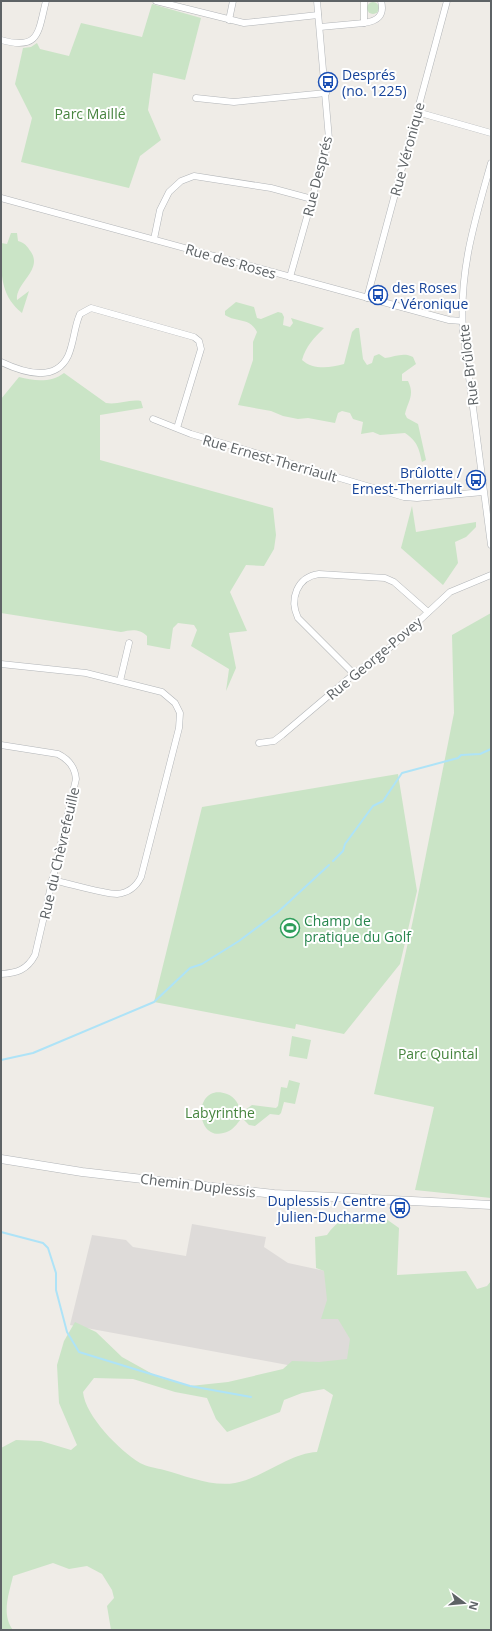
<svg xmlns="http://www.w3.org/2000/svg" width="492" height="1631" viewBox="0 0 492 1631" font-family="'Open Sans',sans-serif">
<rect width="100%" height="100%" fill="#efece7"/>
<!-- industrial -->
<path fill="#dedbd9" d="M192 1224 266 1237 264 1247 288 1263 367 1280 358 1378 70 1325 92 1235 126 1240 133 1247 186 1256Z"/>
<!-- green -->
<g fill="#cae4c6" fill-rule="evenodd">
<circle cx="373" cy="8" r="6"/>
<path d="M152 4 201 18 185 80 153 73 148 110 161 140 140 156 129 188 21 162 32 118 15 84 23 48 31 47 37 43 40 49 69 56 81 23 142 37Z"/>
<path d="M11 233H17L18 241C25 243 27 246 31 252 43 270 15 283 17 300L29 291 22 313C0 295 1 274 1 243L7 244Z"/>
<path d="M236 302 254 307 257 318 261 319 278 312 282 313 284 317 283 325 290 327 293 323 291 318 324 328C314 338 306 346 302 360 313 370 330 368 344 364L352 332 356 328H359L363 359 367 365 372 363 374 356 379 354 385 358C395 357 403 352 413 357L416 364 402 374V381H408C415 395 408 401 405 414L407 418 418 424 426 460 422 462C419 448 417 441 405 433L380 435 373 432 361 434 363 422 353 419 350 413 342 411 338 413 335 423 308 418 298 419 283 416 271 411 238 405 253 360V342L257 332C250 317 237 323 225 315V311Z"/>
<path d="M64 373 106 403C118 405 129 399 141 401L143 408 100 415V460L273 508 276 535 274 549 264 566 246 565 230 592 247 631 229 633 236 668 226 691 229 669 191 646 197 630 194 625 178 623 173 628 170 649H168L147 645V636C139 628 130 630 121 632L1 613V399L19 377C34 381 51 383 64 373Z"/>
<path d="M412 506 416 532 476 522V527L466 537 455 542 458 563 443 585 401 548Z"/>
<path d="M491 613V1198L415 1190 434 1107 374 1094 413 920 454 713 452 635Z"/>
<path d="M398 774 417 891 400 964 344 1034 296 1024 295 1029 154 1002 202 807Z"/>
<path d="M292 1036 311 1040 307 1059 289 1056Z"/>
<path d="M289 1080 300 1083 295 1104 284 1102 281 1113 279 1115 270 1114 255 1126 249 1125 242 1118C238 1122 235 1128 229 1131 194 1148 191 1081 227 1094 235 1097 239 1104 241 1113L252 1105 276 1108 278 1106 281 1087 287 1088Z"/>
<path d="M369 1212 382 1216 399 1228 397 1275 466 1271 477 1289 487 1286 491 1281V1630H111L107 1606 114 1598 112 1590 102 1574 87 1566 69 1569 53 1563 13 1576C9 1594 1 1614 13 1630H1V1448L16 1440 41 1441 71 1450 77 1445 59 1403 57 1365 64 1341 75 1322 96 1332 122 1357 158 1377 190 1386 228 1382 283 1369 292 1361 319 1362 347 1359 350 1339 338 1319H321L327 1300 324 1271 316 1268 315 1237 327 1235C338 1219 350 1215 369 1212ZM94 1378 133 1379 175 1392 207 1398 216 1419 227 1432 280 1412 284 1400 302 1393 324 1389 333 1395 317 1452C290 1453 263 1478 235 1483 212 1487 186 1476 164 1470 157 1468 147 1467 140 1463 120 1451 85 1416 83 1392Z"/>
</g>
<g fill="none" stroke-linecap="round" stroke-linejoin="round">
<!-- stream -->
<g stroke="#aee3f7" stroke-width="2">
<path d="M333 861 343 851 345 844 373 806 383 801 402 773 458 758 461 755 480 754 491 749"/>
<path d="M1 1060 33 1053 154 1002 190 968 202 964 239 941 278 912 329 865"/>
<path d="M1 1232 43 1243 48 1248 56 1273V1290L67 1332 79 1352 190 1386 251 1397"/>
</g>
<!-- minor casing -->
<g stroke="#b2b5b8" stroke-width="7">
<g id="minor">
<path d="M156 1 244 23 318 15"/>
<path d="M364 1V23C377 21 385 16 381 1"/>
<path d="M229 20 233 1"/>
<path d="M320 27 364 23"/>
<path d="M1 40C40 51 38 32 46 1"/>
<path d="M196 98 234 102 326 93"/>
<path d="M417 112 491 133"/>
<path d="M491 163C475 220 459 270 463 331L491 545"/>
<path d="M1 198 449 320 462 321"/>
<path d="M154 239 160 210 169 192 181 181 194 176 271 188 312 199"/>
<path d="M290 277 329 139 317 1"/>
<path d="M367 298 447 1"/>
<path d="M1 362C22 372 55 383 68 356 74 343 74 327 80 314L91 308 194 337 199 341 201 349 177 428"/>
<path d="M153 419 191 434 404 497 417 498 483 492"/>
<path d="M1 664 86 673 162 692 175 703 180 713 179 728 141 877C136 887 128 893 117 894 103 894 68 883 52 880"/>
<path d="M354 674 298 618C289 599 297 577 319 574L385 578 394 582 428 612"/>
<path d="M120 681 129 643"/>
<path d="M259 743 274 741 282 735 354 674 393 645 450 592 491 575"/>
<path d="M1 745 58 754C68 759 75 767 76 779L35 955C27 970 17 973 1 974"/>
</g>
</g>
<!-- tertiary casing -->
<g stroke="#b2b5b8" stroke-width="9">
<path id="tertiary" d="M1 1159 82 1172 274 1194 491 1205"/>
</g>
<!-- minor -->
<use href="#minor" stroke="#fff" stroke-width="6"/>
<!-- tertiary -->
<use href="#tertiary" stroke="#fff" stroke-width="8"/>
</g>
<!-- icons -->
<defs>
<g id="bus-ring" transform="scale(1)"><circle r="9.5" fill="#fff" stroke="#1a4fb4" stroke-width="1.5"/><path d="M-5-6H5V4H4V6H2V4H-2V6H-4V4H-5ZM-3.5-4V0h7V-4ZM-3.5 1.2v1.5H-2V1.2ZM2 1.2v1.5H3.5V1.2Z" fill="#1a4fb4"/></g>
<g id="stadium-ring" transform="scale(1)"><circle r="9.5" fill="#fff" stroke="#2e9e5b" stroke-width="1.5"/><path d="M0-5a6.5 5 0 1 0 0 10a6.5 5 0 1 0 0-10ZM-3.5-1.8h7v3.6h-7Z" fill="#2e9e5b"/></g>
</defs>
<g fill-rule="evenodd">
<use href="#bus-ring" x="328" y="82"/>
<use href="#bus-ring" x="378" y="295"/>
<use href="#bus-ring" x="476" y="480"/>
<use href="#stadium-ring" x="290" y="928"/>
<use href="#bus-ring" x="400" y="1208"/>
</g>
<g text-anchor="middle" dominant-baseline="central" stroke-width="4" stroke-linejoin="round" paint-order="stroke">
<!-- transit labels -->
<g font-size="14" fill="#164399" stroke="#fff" text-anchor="start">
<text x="342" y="74">Després<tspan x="342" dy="16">(no. 1225)</tspan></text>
<text x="392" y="287">des Roses<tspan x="392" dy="16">/ Véronique</tspan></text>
<text x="462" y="472" text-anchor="end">Brûlotte /<tspan x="462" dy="16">Ernest-Therriault</tspan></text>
<text x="386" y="1200" text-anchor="end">Duplessis / Centre<tspan x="386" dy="16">Julien-Ducharme</tspan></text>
</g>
<!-- park labels -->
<g font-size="14" fill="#46843e" stroke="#fff">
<text x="90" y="113">Parc Maillé</text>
<text x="438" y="1053">Parc Quintal</text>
<text x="220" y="1112">Labyrinthe</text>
</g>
<!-- street labels -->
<g font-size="14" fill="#5e6366" stroke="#fff">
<text transform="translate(407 149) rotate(-75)">Rue Véronique</text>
<text transform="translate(317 176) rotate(-76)">Rue Després</text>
<text transform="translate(231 261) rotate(16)">Rue des Roses</text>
<text transform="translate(468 365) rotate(-97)">Rue Brûlotte</text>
<text transform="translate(270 458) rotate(16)">Rue Ernest-Therriault</text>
<text transform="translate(374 658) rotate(-40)">Rue George-Povey</text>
<text transform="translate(59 853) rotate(-77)">Rue du Chèvrefeuille</text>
<text transform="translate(198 1185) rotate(7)">Chemin Duplessis</text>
</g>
<!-- leisure labels -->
<g font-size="14" fill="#27864d" stroke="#fff" text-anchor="start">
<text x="304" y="920">Champ de<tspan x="304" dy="16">pratique du Golf</tspan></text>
</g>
</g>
<!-- border -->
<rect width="492" height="1631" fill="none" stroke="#5e6366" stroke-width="4"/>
<!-- north arrow -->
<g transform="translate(464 1603) rotate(106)" stroke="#ffffff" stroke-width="3" paint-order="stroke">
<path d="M0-3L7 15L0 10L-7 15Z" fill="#5e6366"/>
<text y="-6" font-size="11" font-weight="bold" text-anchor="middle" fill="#5e6366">N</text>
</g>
</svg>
